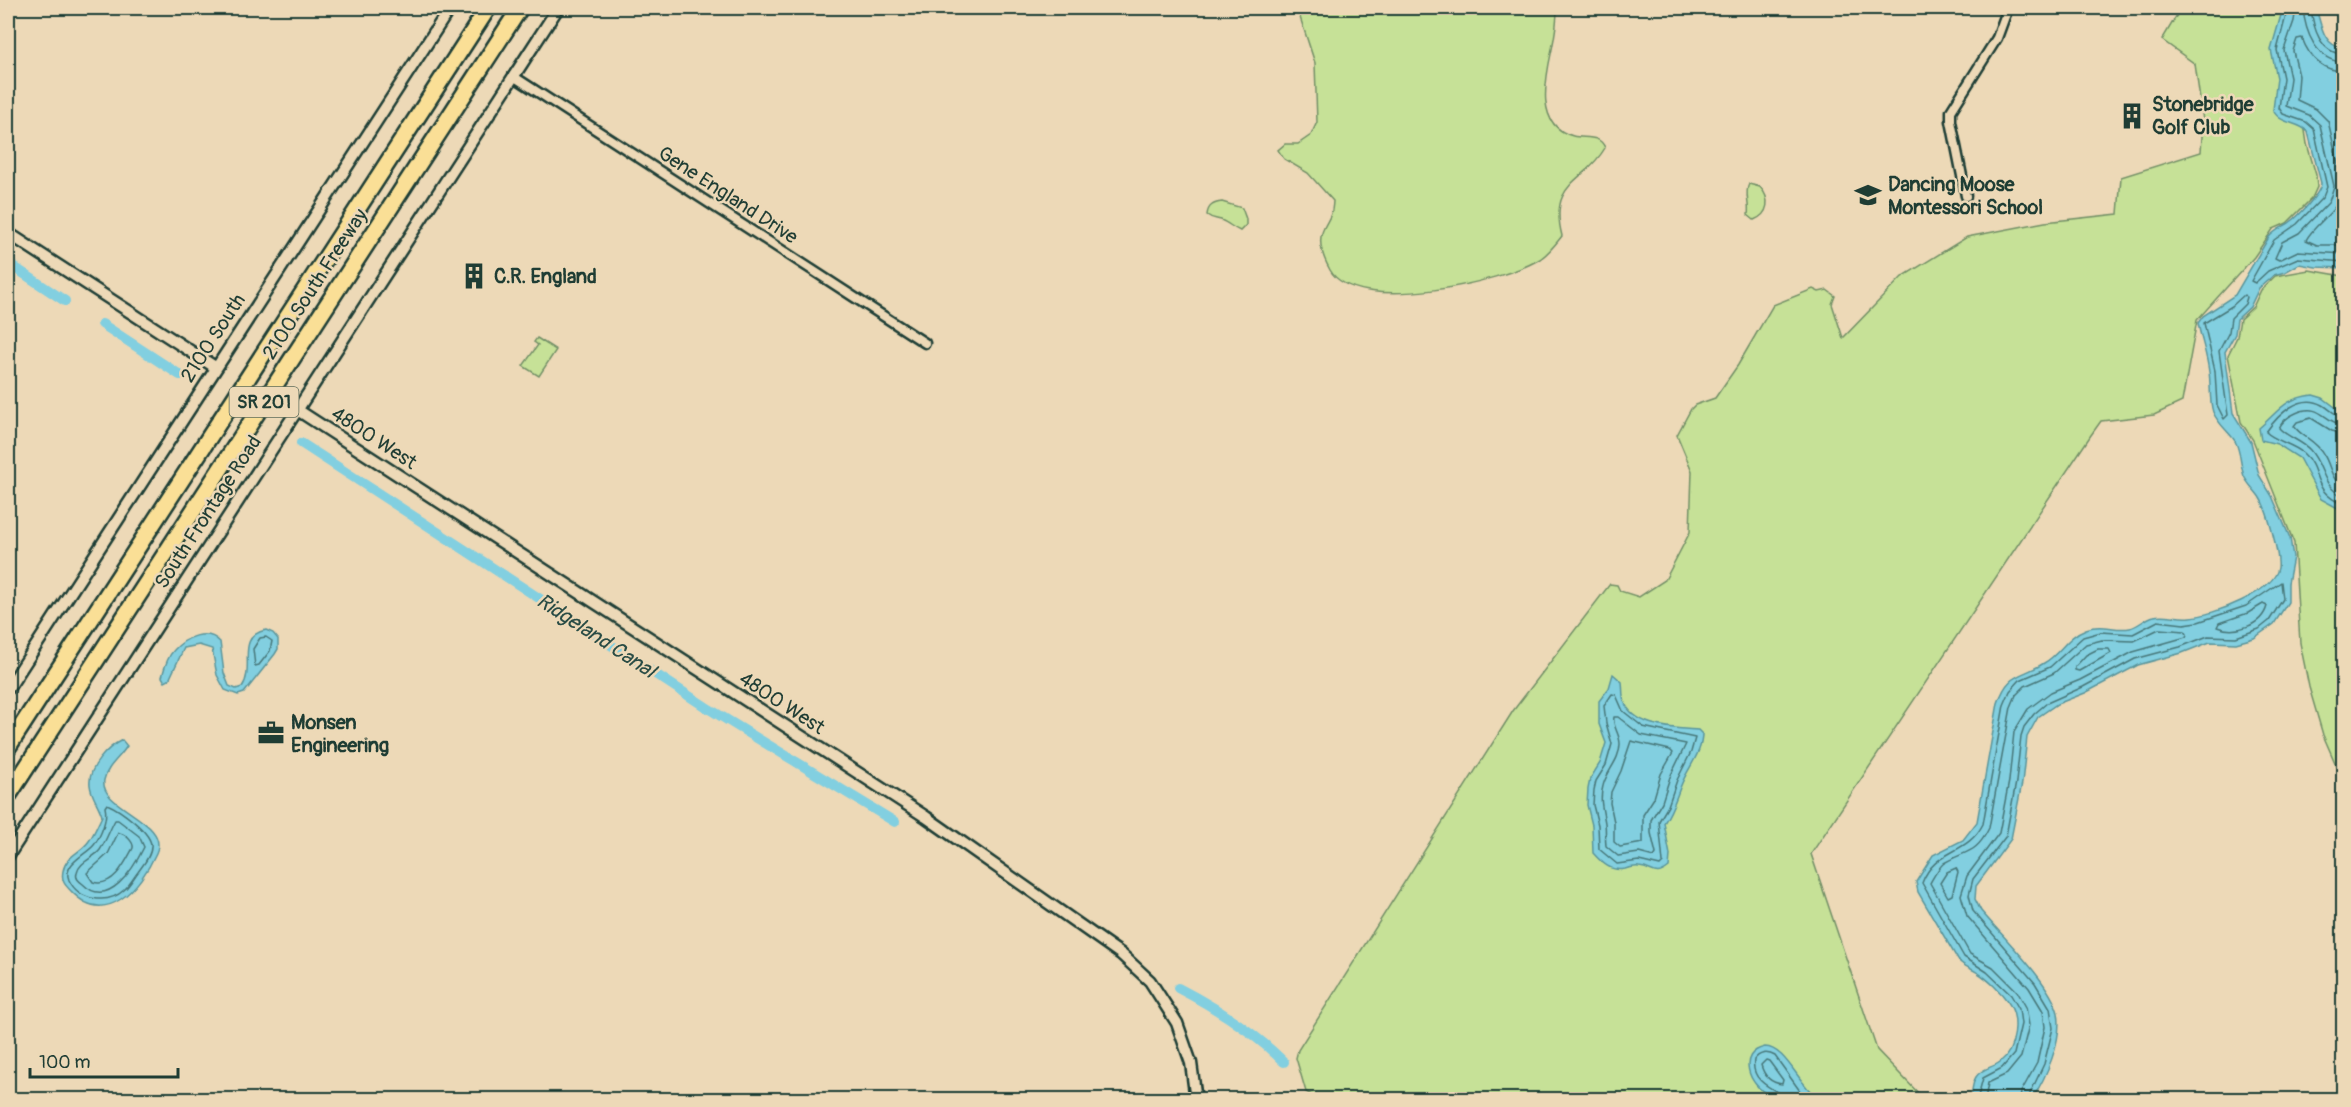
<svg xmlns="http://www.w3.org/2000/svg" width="2351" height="1107" viewBox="0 0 2351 1107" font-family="Pangolin,sans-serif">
<rect width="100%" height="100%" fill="#edd9b7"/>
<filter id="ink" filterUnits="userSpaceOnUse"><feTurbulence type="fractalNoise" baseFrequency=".0167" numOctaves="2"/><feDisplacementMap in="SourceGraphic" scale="12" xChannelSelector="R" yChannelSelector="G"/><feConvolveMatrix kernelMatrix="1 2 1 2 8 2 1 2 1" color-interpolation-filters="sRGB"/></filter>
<g filter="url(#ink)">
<!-- green -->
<g fill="#c6e197" stroke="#728f66" stroke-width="1.5">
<path d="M1297 8H1557C1557 21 1555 35 1552 49 1546 77 1534 126 1573 136 1585 139 1600 134 1605 148 1585 183 1548 181 1562 236 1555 245 1549 253 1540 259 1503 282 1356 316 1330 270 1324 259 1317 242 1323 230 1329 216 1332 218 1333 201L1308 173 1284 159 1278 150 1285 144H1298L1311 135 1317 122 1315 63Z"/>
<path d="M2181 8H2287L2307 144 2316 175 2317 187 2312 198 2287 223 2273 229 2254 257 2197 320 2182 402 2154 415 2101 421 2091 435 1811 854 1877 1050 1924 1099H1319L1306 1092 1296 1058 1298 1050 1513 711 1610 584 1617 585 1620 591 1639 597 1665 580 1690 532 1692 471 1677 435 1691 409 1695 405 1715 398 1738 365 1773 305 1813 289 1819 292 1827 290 1835 296 1832 304 1843 338 1902 277 1967 237 2045 222 2118 214 2121 177 2201 152 2203 121 2195 64 2162 40Z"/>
<path d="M1749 184 1760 187C1771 199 1769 214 1754 220L1748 215C1750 204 1744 193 1749 184Z"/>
<path d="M1222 202 1242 208 1246 219V225L1240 231C1233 228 1228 223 1221 220 1215 218 1212 219 1207 215 1208 206 1213 203 1222 202Z"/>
<path d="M2309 270 2343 276V781L2323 735 2309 687 2300 643 2294 543 2253 440 2241 422 2228 355 2237 337 2240 319 2253 307 2261 290 2275 276Z"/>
<path d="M537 338 556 350 539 376 523 366 538 345 534 342Z"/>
</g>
<!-- water -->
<g fill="#82cfe0" stroke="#5a959b" stroke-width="1.5">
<path d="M2283 8H2316C2321 24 2323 46 2343 48V268L2316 267 2299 264 2285 272 2274 275 2259 288 2250 307 2237 319 2235 334 2225 352 2233 413 2251 442 2259 475 2272 496 2290 538 2293 557 2288 583V602L2274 624 2254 638 2236 643 2210 642 2182 653 2138 665 2085 693 2057 704 2038 717 2027 737 2022 783 2011 839 1976 886 1975 899 1981 911C2002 936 2051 983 2058 1013 2063 1039 2046 1078 2032 1099H1971C1972 1092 1972 1083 1976 1077 1982 1068 1992 1068 2000 1062 2016 1050 2020 1018 2008 1002 2001 992 1988 979 1978 973 1971 968 1964 967 1958 960L1918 892 1916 882 1933 855 1963 840 1977 822 1998 703C2009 671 2021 678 2044 663 2060 654 2067 636 2086 629 2103 623 2115 631 2130 628 2139 626 2145 618 2154 616 2166 613 2179 619 2191 617 2213 615 2274 592 2278 568 2280 555 2267 509 2260 498 2255 490 2248 485 2244 476 2240 464 2241 452 2235 441 2228 431 2218 424 2213 412 2209 400 2211 385 2209 372 2207 355 2201 339 2198 323L2203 316 2235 295 2269 237C2275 230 2281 228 2289 223 2298 217 2321 193 2321 183L2308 132C2298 121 2280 125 2273 110L2277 78 2271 50Z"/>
<path d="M2313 395 2323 398 2343 413V511L2321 499 2299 458 2277 444 2261 440 2259 428C2279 411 2284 398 2313 395Z"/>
<path d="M266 630 273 633 278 639V649L275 654 244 693 238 695 225 690 217 675 212 649 199 645 184 648 169 680 165 682 162 677C164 669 168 656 174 650 185 638 207 627 220 642L224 673 229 686 236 689 242 687C256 667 234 637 266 630Z"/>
<path d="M1613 674 1622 682C1623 688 1622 695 1624 701 1634 728 1674 728 1698 730L1702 734C1702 753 1689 766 1682 783 1676 797 1673 810 1664 823L1670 855 1669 867C1654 879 1654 868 1639 867 1634 866 1629 868 1625 869 1611 872 1602 863 1593 853L1592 825 1587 805 1588 789 1590 779 1600 763 1606 743 1599 724V701L1609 688Z"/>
<path d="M122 740 127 746C120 758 107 766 104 780 99 808 171 821 156 853 141 887 106 929 71 891 65 885 61 881 63 871 66 855 81 853 89 841 94 834 98 824 102 816 99 805 91 796 90 785 88 767 108 747 122 740Z"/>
<path d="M1765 1047C1786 1047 1800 1088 1820 1099 1803 1100 1785 1102 1769 1095 1749 1086 1736 1053 1765 1047Z"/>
</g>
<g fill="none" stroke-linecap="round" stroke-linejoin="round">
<!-- shore -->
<g stroke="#477779" stroke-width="1.5">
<path d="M2288 8 2277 50 2283 78 2279 108 2283 114 2306 122 2314 129 2327 187 2323 197 2297 224 2274 240 2251 281 2255 283 2268 271 2298 258 2344 262"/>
<path d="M2296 8 2294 21 2284 50 2290 78 2286 106 2309 115 2320 125 2334 186 2329 202 2299 233 2282 242 2275 258 2279 260 2298 251 2344 254"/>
<path d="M2303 8C2305 31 2316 62 2344 62"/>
<path d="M2311 8C2313 27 2320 54 2344 54"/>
<path d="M2344 71C2322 71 2309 57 2302 38L2297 39 2293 51 2299 76 2297 100 2316 109 2328 121 2343 185C2342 211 2317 220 2306 240L2317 245H2344"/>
<path d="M2244 295 2247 297 2245 304 2231 318 2229 332 2219 351 2228 415 2224 419 2217 405 2215 371 2204 323 2232 306Z"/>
<path d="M2344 417C2335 416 2330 409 2323 405 2300 392 2278 415 2266 432 2275 441 2293 444 2303 453 2323 471 2309 490 2344 505"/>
<path d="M2344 425C2323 423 2322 402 2296 413 2289 416 2282 422 2279 428 2287 437 2302 441 2310 450 2325 467 2321 486 2344 497"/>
<path d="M2344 434 2332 431 2311 418 2297 422 2294 426C2301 437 2316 440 2324 455 2331 466 2331 481 2344 487"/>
<path d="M2263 604 2267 606C2262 626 2235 634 2217 627L2219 623 2248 613Z"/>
<path d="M266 637 272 641 270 651 259 665 255 666 253 649 260 638Z"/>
<path d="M2098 649H2109L2111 653 2079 671 2075 670V667L2086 655Z"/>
<path d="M1612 694 1616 695 1623 711 1643 727 1695 738 1691 752 1677 780 1668 806 1659 821 1663 863 1660 866 1639 861 1617 864 1599 849 1598 825 1593 805 1594 790 1596 781 1606 765 1612 744 1606 723 1604 706Z"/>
<path d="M1614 717H1618L1641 735 1686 744 1670 777 1662 802 1651 820V833L1656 854 1654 857 1639 853 1618 856 1606 846C1605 838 1606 831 1605 823 1603 810 1599 800 1603 786 1606 772 1620 760 1620 744 1620 734 1612 726 1614 717Z"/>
<path d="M1631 741 1670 750 1673 753 1661 774 1654 798 1643 815V843L1620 847 1614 842V822L1610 803 1611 792 1621 771Z"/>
<path d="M107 804C119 809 153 833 151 847 151 856 143 865 138 872 134 877 130 885 124 890 108 905 79 901 69 880 62 864 86 855 94 845 101 836 108 818 105 807Z"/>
<path d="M115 820H118L139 836 144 847C134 868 108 910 83 884 79 881 75 878 77 873 79 862 94 858 100 850 106 841 110 829 115 820Z"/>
<path d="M118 833C125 833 134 842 133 848 125 863 113 888 93 882L87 873 108 854Z"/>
<path d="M1956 868 1958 872 1952 895 1948 897 1940 883 1947 872Z"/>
<path d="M1766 1060 1769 1061 1783 1080 1782 1084C1771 1083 1764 1076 1761 1065Z"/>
<path d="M1780 1100 1779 1093C1766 1086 1751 1078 1754 1060 1759 1053 1767 1051 1775 1056L1800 1091 1809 1100"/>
<path d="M1977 1100 1983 1078 2002 1068 2014 1054 2021 1024 2019 1009 2011 995 1987 972 1964 957 1922 883C1935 848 1967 856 1983 824L2004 705 2010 691 2020 680 2050 667 2083 637 2101 632 2133 634 2158 621 2184 624 2198 622 2246 606 2281 582 2283 599 2269 621 2259 629 2236 637 2208 636 2180 647 2135 659 2083 687 2047 703 2034 714 2024 727 2021 736 2016 782 2006 836 1973 879 1969 895 1973 911 2035 983 2050 1008 2053 1028 2044 1064 2027 1100"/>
<path d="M1985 1100 1988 1083 2007 1074 2021 1057 2029 1025 2026 1007 2017 991 1993 967 1970 954 1930 883C1934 876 1938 868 1944 863 1966 850 1976 855 1989 828L2011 707 2016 695 2025 686 2054 673 2086 644 2102 640 2134 641 2159 629 2185 631 2187 634 2186 637 2133 652 2080 680 2051 692 2028 709 2014 732 2009 781 1999 833 1967 876 1961 895 1967 916 2029 988 2043 1011 2045 1027 2037 1063 2021 1092 2020 1100"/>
</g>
<!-- canal -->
<g stroke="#82cfe0" stroke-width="10">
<path d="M8 263 65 301"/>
<path d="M102 324 180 375"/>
<path d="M301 443 706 707 895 822"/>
<path d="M1178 988C1217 1008 1253 1031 1284 1062"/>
</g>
<!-- minor casing -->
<g stroke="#1f3d34" stroke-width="13">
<g id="minor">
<path d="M513 76 925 343"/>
<path d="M1966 196 1951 121V111L1997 38 2008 8"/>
</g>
</g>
<!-- tertiary casing -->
<g stroke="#1f3d34" stroke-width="15">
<g id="tertiary">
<path d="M8 233 215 367"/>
<path d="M296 409 926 817 1121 954 1150 981 1177 1023 1191 1063 1196 1100"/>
<path d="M8 689 450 8"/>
<path d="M8 856 558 8"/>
</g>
</g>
<!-- motorway casing -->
<g stroke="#1f3d34" stroke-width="20">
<g id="motorway">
<path d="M8 747 488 8"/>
<path d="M8 796 520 8"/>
</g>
</g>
<!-- minor -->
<use href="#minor" stroke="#edd9b7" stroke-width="8"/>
<!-- tertiary -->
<use href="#tertiary" stroke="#edd9b7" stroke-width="10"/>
<!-- motorway -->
<use href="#motorway" stroke="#fadf96" stroke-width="15"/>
</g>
</g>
<!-- icons -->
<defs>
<g id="building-bare" transform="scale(2.07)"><path d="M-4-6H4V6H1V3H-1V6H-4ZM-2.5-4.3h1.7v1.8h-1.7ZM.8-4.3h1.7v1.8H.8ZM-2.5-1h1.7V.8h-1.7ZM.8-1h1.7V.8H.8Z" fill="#1f3d34" stroke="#edd9b7" stroke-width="2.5" paint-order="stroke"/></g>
<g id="school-bare" transform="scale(2.07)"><path d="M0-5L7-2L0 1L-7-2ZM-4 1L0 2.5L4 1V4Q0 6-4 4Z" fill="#1f3d34" stroke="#edd9b7" stroke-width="2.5" paint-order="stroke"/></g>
<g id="office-bare" transform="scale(2.07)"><path d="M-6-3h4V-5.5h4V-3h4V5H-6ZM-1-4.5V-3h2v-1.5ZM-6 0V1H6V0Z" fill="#1f3d34" stroke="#edd9b7" stroke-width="2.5" paint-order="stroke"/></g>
</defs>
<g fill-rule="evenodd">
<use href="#building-bare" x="2132" y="116"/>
<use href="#school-bare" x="1868" y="195"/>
<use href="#building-bare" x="474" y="276"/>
<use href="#office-bare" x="271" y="733"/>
</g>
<g text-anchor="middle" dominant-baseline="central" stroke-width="5" stroke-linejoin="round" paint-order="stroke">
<!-- shield labels -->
<rect fill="#edd9b7" stroke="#5d6c5b" stroke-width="1.5" x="229.5" y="387" width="69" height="30" rx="4.5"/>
<g font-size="18" font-weight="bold" fill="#1f3d34">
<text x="264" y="402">SR 201</text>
</g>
<!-- poi labels -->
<g font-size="20" font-weight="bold" fill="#1f3d34" stroke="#edd9b7" text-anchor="start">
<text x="2152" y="104">Stonebridge<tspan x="2152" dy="23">Golf Club</tspan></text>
<text x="1888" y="184">Dancing Moose<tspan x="1888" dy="23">Montessori School</tspan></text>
<text x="494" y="276">C.R. England</text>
<text x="291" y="722">Monsen<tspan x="291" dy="23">Engineering</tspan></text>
</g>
<!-- street labels -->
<g font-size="20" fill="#1f3d34" stroke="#edd9b7">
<text transform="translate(728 195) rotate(33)">Gene England Drive</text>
<text transform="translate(315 284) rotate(-57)">2100 South Freeway</text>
<text transform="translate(213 338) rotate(-57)">2100 South</text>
<text transform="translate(374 438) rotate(33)">4800 West</text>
<text transform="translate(208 512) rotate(-57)">South Frontage Road</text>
<text transform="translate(782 703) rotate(33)">4800 West</text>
</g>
<!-- water labels -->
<g font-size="21" font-style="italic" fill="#294c45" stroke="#edd9b7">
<text transform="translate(596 636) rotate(33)">Ridgeland Canal</text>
</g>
</g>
<!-- margin -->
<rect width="2351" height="1107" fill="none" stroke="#edd9b7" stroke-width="30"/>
<rect x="15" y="15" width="2321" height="1077" fill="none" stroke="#1f3d34" stroke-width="2" filter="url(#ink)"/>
<!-- scale -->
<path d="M30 1068v9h148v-9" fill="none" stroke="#1f3d34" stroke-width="3"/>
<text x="39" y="1068" font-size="18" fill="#1f3d34" stroke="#edd9b7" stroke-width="4.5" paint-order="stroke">100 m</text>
</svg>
